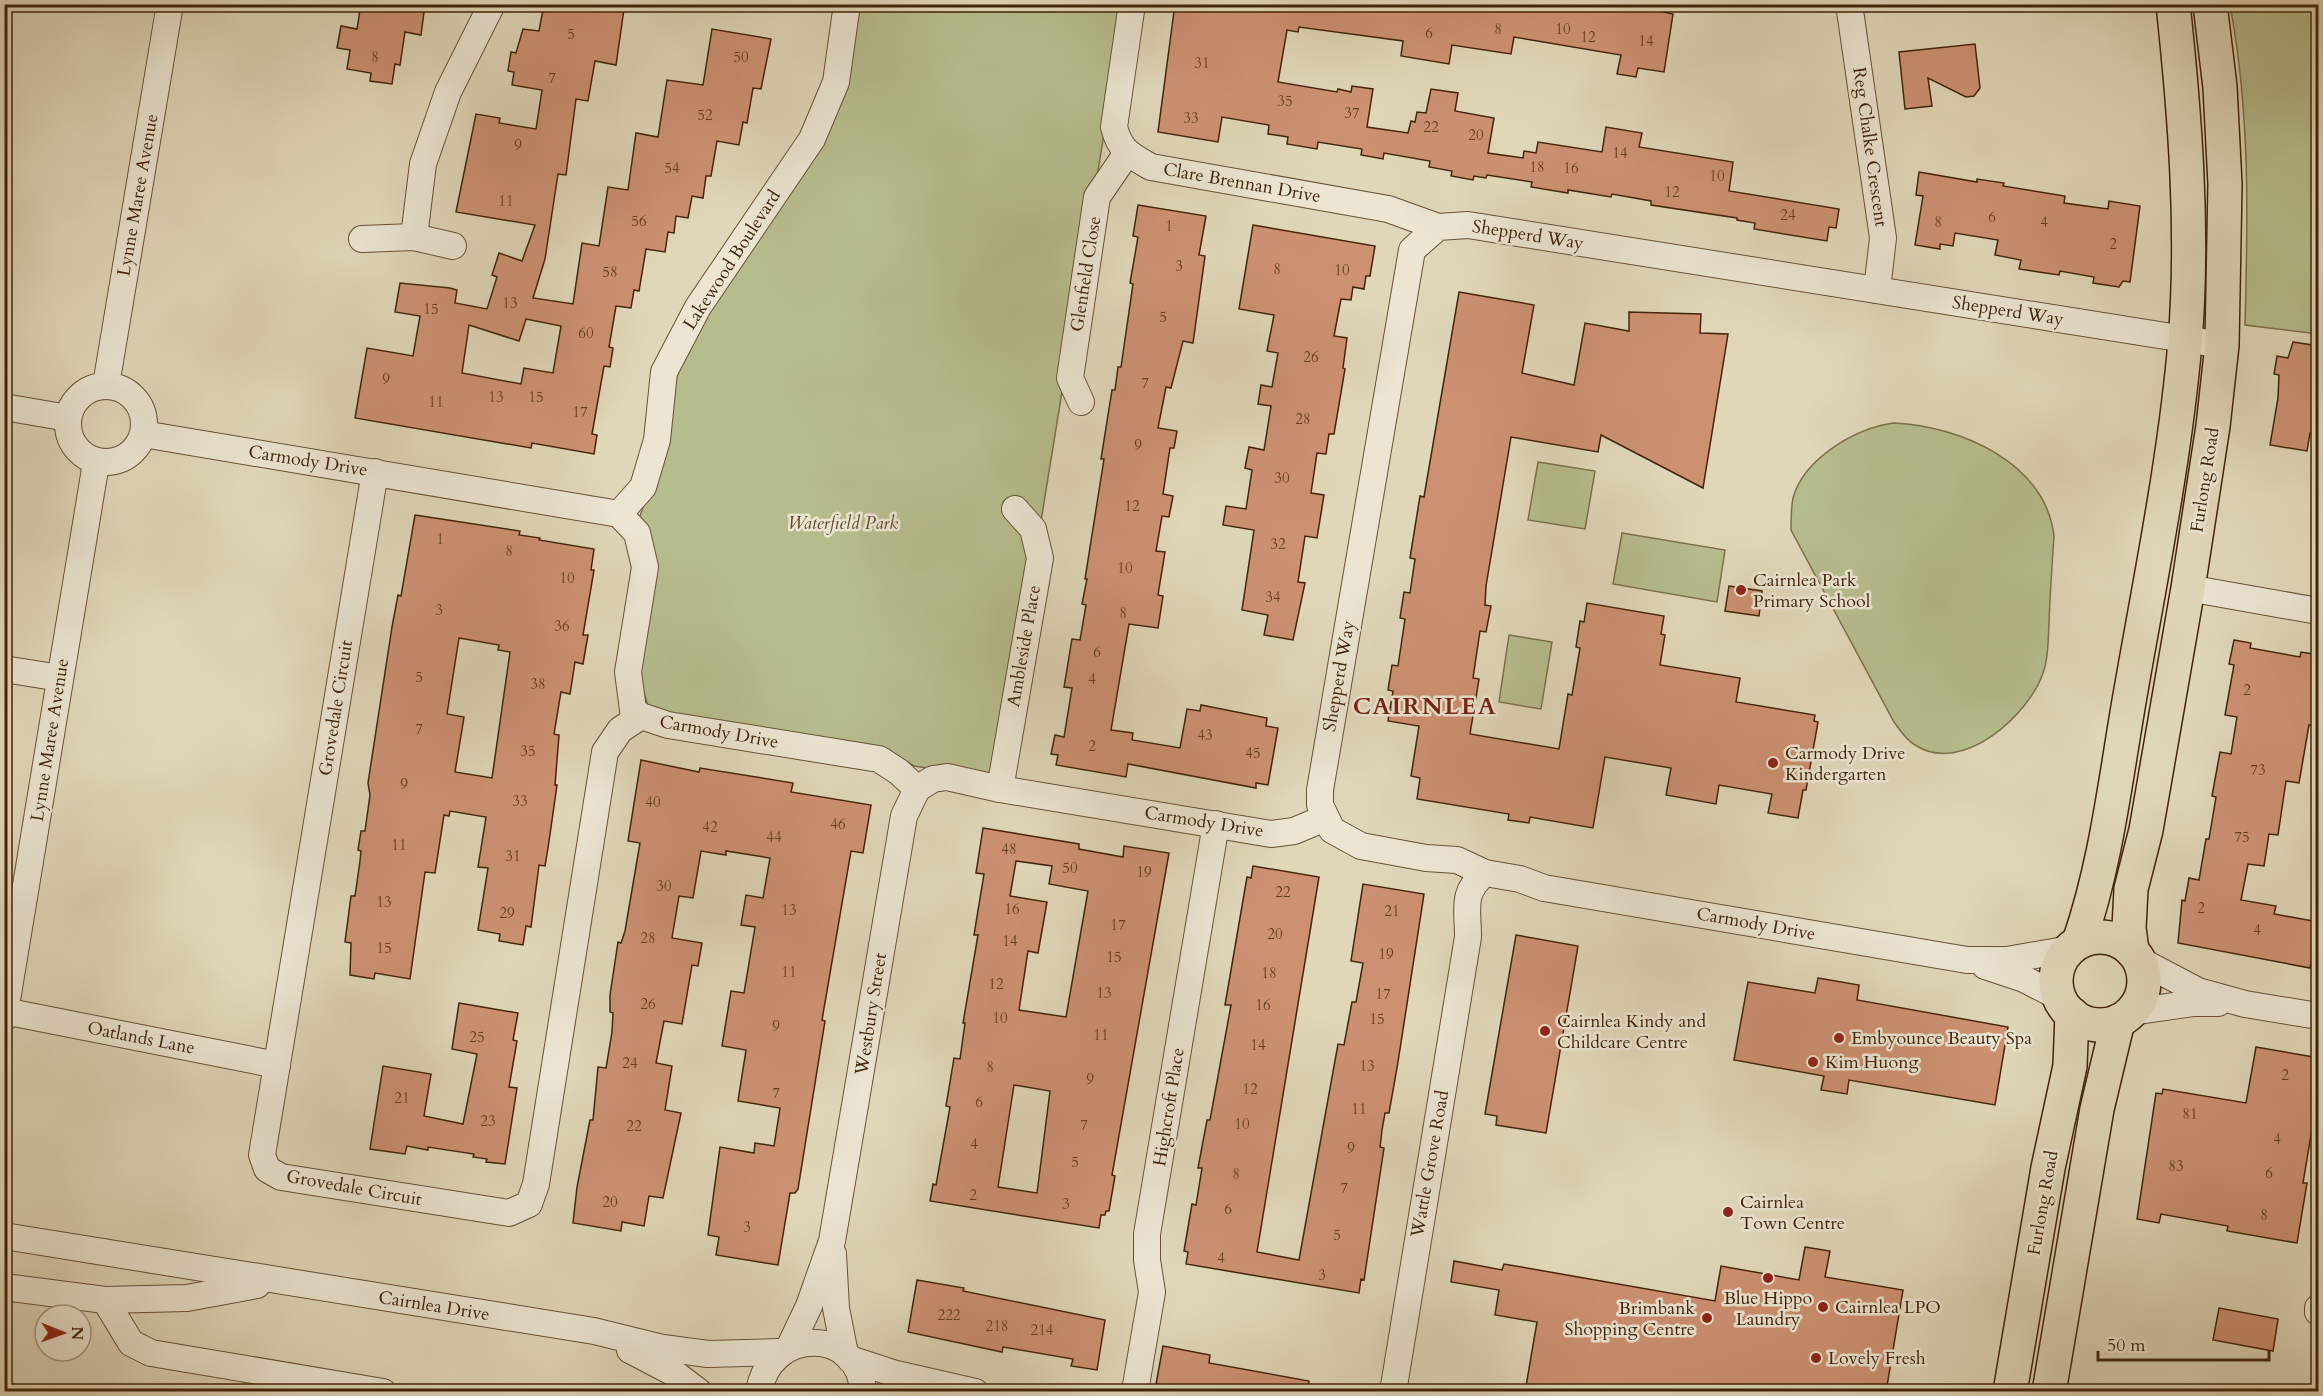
<svg xmlns="http://www.w3.org/2000/svg" width="2323" height="1396" viewBox="0 0 2323 1396" font-family="Cardo,serif">
<rect width="100%" height="100%" fill="#e0d7b9"/>
<filter id="stains"><feTurbulence type="fractalNoise" baseFrequency=".00333" numOctaves="4"/><feColorMatrix values="0 0 0 0 .2 0 0 0 0 .09 0 0 0 0 .02 0 0 0 .5 -.17"/></filter>
<radialGradient id="worn" r=".72"><stop offset=".6" stop-color="#630" stop-opacity="0"/><stop offset="1" stop-color="#630" stop-opacity=".3"/></radialGradient>
<!-- green -->
<g fill="#b6bd8d" stroke="#7c704b" stroke-width="1.5">
<path d="M860 5H1125L999 779 914 766 889 750 659 713 648 706 639 676V519L666 439 672 377 704 316 848 83Z"/>
<path d="M2230 5H2318V334L2245 325C2248 218 2250 110 2230 5Z"/>
<path d="M1894 423C1960 426 2045 462 2054 536 2052 565 2050 594 2049 623 2048 639 2049 657 2043 673 2029 715 1962 776 1915 745 1906 740 1900 730 1894 722L1791 530C1791 519 1791 509 1793 498 1804 458 1856 428 1894 423Z"/>
<path d="M1538 462 1595 471 1585 529 1528 520Z"/>
<path d="M1622 533 1725 550 1717 602 1613 584Z"/>
<path d="M1509 635 1552 642 1541 709 1499 702Z"/>
</g>
<!-- building -->
<g fill="#cd9172" stroke="#422409" stroke-width="1.5" fill-rule="evenodd">
<path d="M361 4H425L421 35 405 32 400 65 395 64 392 84 370 81 371 73 347 69 350 50 337 48 341 26 357 29Z"/>
<path d="M544 4H595L624 9 616 65 595 61 588 101 576 99 566 175 558 174 545 259 533 298 573 304 582 243 599 246 608 187 628 190 636 133 658 137 667 80 703 85 712 29 771 39 761 89 753 88 747 123 743 122 739 145 717 141 711 176H706L703 198 692 196 688 218 676 216 674 233 668 232 665 252 646 249 639 291 634 290 631 308 616 306 609 347 613 348 610 367 604 366 592 434 597 435 594 454 532 443 531 448 355 418 367 348 413 356 420 316 395 312 400 283 450 288 457 290 455 303 487 309 497 277 492 275 499 253 522 261 535 225 456 212 476 114 500 118 499 123 536 129 542 90 512 85 514 72 508 71 511 52 516 53 523 29 539 31ZM526 319 561 326 553 373 524 368 521 384 462 373 469 325 519 341Z"/>
<path d="M1175 4H1624L1673 14 1664 72 1638 68 1636 77 1617 74 1621 55 1514 37 1511 54 1452 45 1449 64 1401 56 1403 41 1299 27 1298 32 1287 30 1278 82 1337 92 1338 89 1351 92 1352 86 1373 89 1367 127 1408 133 1411 121 1415 122 1417 112 1426 113 1431 89 1458 93 1455 111 1494 118 1488 153 1523 158 1524 151 1536 153 1538 142 1602 152 1606 127 1642 133 1639 147 1733 162 1729 191 1839 209 1836 228 1829 227 1827 241 1754 229 1755 223 1737 220V218L1651 205V201L1612 194 1611 197 1568 190V193L1531 187 1532 182 1487 175 1486 178 1474 176 1473 180 1451 176 1452 171 1429 167 1430 161 1384 153 1383 159 1361 155 1362 149 1318 142 1317 149 1287 144 1288 137 1268 134 1269 125 1222 117 1218 142 1158 132Z"/>
<path d="M1975 44 1980 88 1974 96 1966 97 1928 78 1932 106 1905 109 1899 52Z"/>
<path d="M1919 172 1977 182V179L2004 183 2003 186 2065 196 2064 203 2108 209 2109 201 2140 206 2130 282 2123 281 2119 287 2093 283 2094 277 2060 271 2059 275 2019 269 2021 260 1995 255 1998 240 1955 233 1953 246 1940 244V249L1915 245 1923 196 1916 195Z"/>
<path d="M1138 205 1206 216 1199 255 1205 256 1193 343 1183 341 1171 388 1166 387 1158 428 1177 431 1174 448H1170L1163 494 1173 496 1169 517 1162 516 1156 551 1165 552 1158 595 1163 596 1158 628 1129 624 1111 730 1133 733 1132 740 1180 748 1187 709 1200 711 1201 705 1267 718 1266 726 1278 728 1268 785 1256 783V788L1128 764 1126 777 1056 765 1058 755 1051 754 1055 735 1064 737 1072 688 1064 687 1072 639 1080 640 1086 605 1082 604 1087 579H1085L1104 459H1101L1112 390H1115L1118 367H1121L1133 284 1130 283 1138 237 1133 236Z"/>
<path d="M1253 225 1375 246 1370 276H1366L1364 289 1353 287 1351 300 1341 299 1334 336 1347 338 1343 368 1345 369 1334 434H1329L1326 454 1317 453 1311 493 1324 495 1317 538 1305 536 1298 582 1305 583 1293 640 1264 635 1268 615 1242 610 1254 530 1223 525 1226 506 1246 509 1252 470 1245 468 1249 447 1264 450 1271 406 1258 404 1261 385 1272 387 1278 353 1267 351 1274 315 1239 309Z"/>
<path d="M1459 292 1534 305 1522 373 1574 385 1585 323 1629 331V312L1701 314 1700 333 1728 334 1703 488 1601 435 1598 452 1511 437 1486 586 1485 605 1491 606 1486 632 1480 631 1473 678 1479 679 1470 734 1559 749 1568 694 1572 695 1580 648 1576 647 1580 621 1584 622 1587 603 1664 616 1661 634 1665 635 1660 665 1740 678 1736 702 1815 715 1814 721 1818 722 1806 790H1803L1798 818 1768 813 1772 794 1719 785 1716 804 1666 795 1671 768 1605 757 1593 828 1530 817 1529 823 1508 820 1509 814 1417 799 1420 778 1411 776 1419 726 1388 721 1393 691 1388 690 1392 665 1398 666 1405 619 1400 618 1404 592 1410 593 1415 559 1410 558 1420 496 1424 497Z"/>
<path d="M2293 342 2319 346V434L2310 433 2307 451 2270 445 2278 398 2279 375 2274 374 2277 356 2288 358Z"/>
<path d="M415 515 520 531 519 535 540 538 539 540 594 549 591 570H594L583 635H588L583 664 575 662 570 694 561 692 554 734 559 735 555 785H557L548 848 545 866 539 865 531 927 526 926 523 945 499 941 500 934 478 930 488 868 478 867 486 817 450 811 449 816 444 815 435 873 425 872 410 979 375 973 374 979 350 975 351 943 345 942 351 896H355L360 861 361 851 358 850 361 831H365L370 795 368 783 392 627 398 595 401 596ZM459 638 499 645 498 650 510 652 492 778 455 772 464 717 447 714Z"/>
<path d="M1729 586 1762 591 1759 616 1725 611Z"/>
<path d="M2234 640 2251 643 2250 648 2300 657 2301 652 2319 655V699L2314 726 2309 725 2299 783 2286 781 2278 835 2269 834 2264 866 2248 864 2241 900 2276 906 2274 914 2319 922 2310 968 2178 943 2182 900 2185 901 2189 878 2199 880 2206 839H2209L2216 797 2212 796 2220 752 2231 754 2237 717 2225 715 2234 665 2229 664Z"/>
<path d="M641 760 699 772 700 768 793 783 791 792 871 805 863 853 851 851 822 1020 825 1021 798 1189 795 1193H790L778 1265 716 1255 719 1237 708 1235 720 1147 754 1153 755 1143 774 1146 780 1108 738 1101 746 1050 722 1046 731 991 744 993 755 927 741 925 746 895 763 898 770 858 726 851V855L701 851 693 898 679 896 672 938 702 943 698 966 692 965 682 1024 664 1021 656 1063 672 1066 665 1110 681 1113 663 1198 649 1196 644 1226 622 1222 621 1231 573 1223 577 1187 590 1120H593L598 1067 606 1068 612 1032 613 1013 610 1012V995L618 942 621 943 625 931 640 843 628 841Z"/>
<path d="M983 828 1079 844V849L1123 857 1124 846 1169 853 1112 1175 1115 1176 1109 1211H1106L1105 1215H1101L1099 1228 930 1201 933 1184 936 1185 950 1107 946 1106 954 1058 960 1059 965 1023H963L978 935H974L984 874 976 873ZM1016 861 1052 866 1049 884 1088 891 1066 1017 1019 1010 1028 951 1038 953 1047 902 1010 896ZM1014 1085 1050 1091 1037 1193 998 1187Z"/>
<path d="M1253 866 1319 877 1257 1252 1299 1260 1338 1044 1344 1045 1352 1002H1356L1363 963 1351 961 1363 884 1424 894 1398 1062 1389 1113H1385L1382 1130 1380 1147 1384 1148 1364 1280 1361 1279 1359 1293 1186 1264 1188 1252 1184 1251 1192 1204 1196 1205 1202 1168H1198L1207 1120H1210L1231 1005H1225L1247 877 1251 878Z"/>
<path d="M1516 935 1578 946 1546 1133 1496 1125 1497 1116 1485 1114Z"/>
<path d="M1818 978 1859 985 1857 1000 2008 1027 1995 1105 1849 1080 1847 1094 1821 1090 1824 1076 1734 1060 1748 982 1815 993Z"/>
<path d="M459 1003 518 1013 513 1040 517 1041 509 1087 517 1088 505 1164 486 1162 487 1159 473 1157 474 1154 428 1147V1150L407 1146 405 1154 370 1149 383 1066 431 1074 424 1116 463 1124 477 1054 452 1049Z"/>
<path d="M2256 1047 2319 1058V1087L2303 1183H2307L2297 1243 2227 1231 2228 1226 2161 1214 2159 1223 2137 1219 2156 1093 2162 1094 2163 1089 2246 1103Z"/>
<path d="M1805 1247 1830 1251 1825 1277 1903 1290 1886 1392H1525L1537 1322 1495 1315 1499 1290 1451 1282 1454 1261 1502 1270 1504 1264 1715 1301 1721 1266 1799 1280Z"/>
<path d="M917 1280 964 1288 963 1291 1105 1320 1097 1370 1071 1366 1073 1359 1003 1347 1002 1352 908 1332Z"/>
<path d="M2219 1308 2278 1319 2273 1351 2213 1340Z"/>
<path d="M1163 1346 1210 1355 1209 1363 1309 1381 1308 1392H1179L1163 1389V1385L1156 1384Z"/>
</g>
<g fill="none" stroke-linecap="round" stroke-linejoin="round">
<!-- minor casing -->
<g stroke="#6a5135" stroke-width="28">
<g id="minor">
<path d="M1132 4 1114 127C1120 151 1130 155 1151 167L1388 209 1438 227"/>
<path d="M1849 4 1883 238 1877 290"/>
<path d="M414 237 423 164 448 92 492 4"/>
<path d="M362 239 414 237 453 246"/>
<path d="M106 385 170 4"/>
<circle cx="106" cy="424" r="38"/>
<path d="M1081 402 1070 378 1097 197 1127 153"/>
<path d="M4 407 68 418"/>
<path d="M143 434 619 514 637 533 645 567 628 672 633 710 641 716 668 725 879 759 899 772 917 789 933 779 947 777 1000 789 1271 834 1294 831 1325 818"/>
<path d="M375 472 262 1155 267 1169 281 1177 509 1213 529 1204 536 1184 605 752 620 730 641 716"/>
<path d="M619 514 643 487 657 440 664 372 698 307 812 139 836 82 847 4"/>
<path d="M2188 588 2318 611"/>
<path d="M4 669 60 678"/>
<path d="M1000 789 1040 558 1033 529 1015 509"/>
<path d="M2070 949 2007 960H1967L1544 888 1520 879 1485 873 1457 860 1426 858 1361 846 1332 830 1320 805V790L1412 250 1438 227 1468 225 2222 345"/>
<path d="M2139 960 2198 991 2245 1004 2318 1016"/>
<path d="M1985 966 2024 979 2059 997"/>
<path d="M4 1011 277 1065"/>
<path d="M2131 1012 2194 1003H2218"/>
<path d="M4 1018 96 463"/>
<path d="M4 1236 594 1331 663 1348 708 1354 779 1352"/>
<path d="M833 1254 836 1308 845 1354"/>
<path d="M4 1287 105 1300 187 1298 257 1285"/>
<path d="M105 1300 131 1343 151 1353 383 1392"/>
<path d="M2318 1308V1312"/>
<path d="M790 1346 809 1306 832 1241 904 816 917 789"/>
<path d="M630 1350 674 1373 699 1392"/>
<path d="M850 1359 896 1374 975 1392"/>
<path d="M1135 1391 1152 1292 1147 1260V1234L1216 824"/>
<path d="M759 1392C769 1326 861 1327 863 1392"/>
<path d="M1393 1392 1468 937C1468 908 1461 893 1485 873"/>
</g>
</g>
<!-- major casing -->
<g stroke="#422409" stroke-width="36">
<g id="major">
<circle cx="2100" cy="981" r="44"/>
<path d="M2079 942C2107 861 2116 774 2131 690 2151 575 2175 459 2185 342 2194 230 2185 116 2173 4"/>
<path d="M2132 951 2129 928 2131 889 2146 830 2188 588 2213 426 2222 345 2225 184 2220 87 2210 4"/>
<path d="M2010 1392 2048 1168 2070 1066 2072 1014"/>
<path d="M2049 1392 2097 1109 2118 1021"/>
</g>
</g>
<!-- minor -->
<use href="#minor" stroke="#ebe5d2" stroke-width="26"/>
<!-- major -->
<use href="#major" stroke="#e0d7b9" stroke-width="33"/>
</g>
<!-- markers -->
<g fill="#8f2418" stroke="#ebe5d2" stroke-width="2">
<circle cx="1741" cy="590" r="6"/>
<circle cx="1773" cy="763" r="6"/>
<circle cx="1545" cy="1031" r="6"/>
<circle cx="1839" cy="1038" r="6"/>
<circle cx="1813" cy="1062" r="6"/>
<circle cx="1728" cy="1212" r="6"/>
<circle cx="1768" cy="1278" r="6"/>
<circle cx="1823" cy="1307" r="6"/>
<circle cx="1707" cy="1318" r="6"/>
<circle cx="1816" cy="1358" r="6"/>
</g>
<g text-anchor="middle" dominant-baseline="central" stroke-width="5" stroke-linejoin="round" paint-order="stroke">
<!-- number labels -->
<g font-size="15" fill="#653f23">
<text x="1498" y="29">8</text>
<text x="1563" y="29">10</text>
<text x="1429" y="33">6</text>
<text x="571" y="34">5</text>
<text x="1588" y="37">12</text>
<text x="1646" y="41">14</text>
<text x="375" y="57">8</text>
<text x="741" y="57">50</text>
<text x="1202" y="63">31</text>
<text x="552" y="78">7</text>
<text x="1285" y="101">35</text>
<text x="1352" y="113">37</text>
<text x="705" y="115">52</text>
<text x="1191" y="118">33</text>
<text x="1431" y="127">22</text>
<text x="1476" y="135">20</text>
<text x="518" y="145">9</text>
<text x="1620" y="153">14</text>
<text x="1537" y="167">18</text>
<text x="672" y="168">54</text>
<text x="1571" y="168">16</text>
<text x="1717" y="176">10</text>
<text x="1672" y="192">12</text>
<text x="506" y="201">11</text>
<text x="1788" y="215">24</text>
<text x="1992" y="217">6</text>
<text x="639" y="221">56</text>
<text x="1938" y="222">8</text>
<text x="2044" y="222">4</text>
<text x="1169" y="226">1</text>
<text x="2113" y="244">2</text>
<text x="1179" y="266">3</text>
<text x="1277" y="269">8</text>
<text x="1342" y="270">10</text>
<text x="610" y="272">58</text>
<text x="510" y="303">13</text>
<text x="431" y="309">15</text>
<text x="1163" y="317">5</text>
<text x="586" y="333">60</text>
<text x="1311" y="357">26</text>
<text x="386" y="379">9</text>
<text x="1145" y="383">7</text>
<text x="496" y="397">13</text>
<text x="536" y="397">15</text>
<text x="436" y="402">11</text>
<text x="580" y="412">17</text>
<text x="1303" y="419">28</text>
<text x="1138" y="445">9</text>
<text x="1282" y="478">30</text>
<text x="1132" y="506">12</text>
<text x="440" y="539">1</text>
<text x="1278" y="544">32</text>
<text x="509" y="551">8</text>
<text x="1125" y="568">10</text>
<text x="567" y="578">10</text>
<text x="1273" y="597">34</text>
<text x="439" y="610">3</text>
<text x="1123" y="613">8</text>
<text x="562" y="626">36</text>
<text x="1097" y="652">6</text>
<text x="419" y="677">5</text>
<text x="1092" y="679">4</text>
<text x="538" y="684">38</text>
<text x="2247" y="690">2</text>
<text x="419" y="729">7</text>
<text x="1205" y="735">43</text>
<text x="1092" y="746">2</text>
<text x="528" y="751">35</text>
<text x="1253" y="753">45</text>
<text x="2258" y="770">73</text>
<text x="404" y="784">9</text>
<text x="520" y="801">33</text>
<text x="653" y="802">40</text>
<text x="838" y="824">46</text>
<text x="710" y="827">42</text>
<text x="774" y="837">44</text>
<text x="2242" y="837">75</text>
<text x="399" y="845">11</text>
<text x="1009" y="849">48</text>
<text x="513" y="856">31</text>
<text x="1070" y="868">50</text>
<text x="1144" y="872">19</text>
<text x="664" y="886">30</text>
<text x="1283" y="892">22</text>
<text x="384" y="902">13</text>
<text x="2201" y="908">2</text>
<text x="1012" y="909">16</text>
<text x="789" y="910">13</text>
<text x="1392" y="911">21</text>
<text x="507" y="913">29</text>
<text x="1118" y="925">17</text>
<text x="2257" y="930">4</text>
<text x="1275" y="934">20</text>
<text x="648" y="938">28</text>
<text x="1010" y="941">14</text>
<text x="384" y="948">15</text>
<text x="1386" y="954">19</text>
<text x="1114" y="957">15</text>
<text x="789" y="972">11</text>
<text x="1269" y="973">18</text>
<text x="996" y="984">12</text>
<text x="1104" y="993">13</text>
<text x="1383" y="994">17</text>
<text x="648" y="1004">26</text>
<text x="1263" y="1005">16</text>
<text x="1000" y="1018">10</text>
<text x="1377" y="1019">15</text>
<text x="776" y="1026">9</text>
<text x="1101" y="1035">11</text>
<text x="477" y="1037">25</text>
<text x="1258" y="1045">14</text>
<text x="630" y="1063">24</text>
<text x="1367" y="1066">13</text>
<text x="990" y="1067">8</text>
<text x="2285" y="1075">2</text>
<text x="1090" y="1079">9</text>
<text x="1250" y="1089">12</text>
<text x="776" y="1093">7</text>
<text x="402" y="1098">21</text>
<text x="979" y="1102">6</text>
<text x="1359" y="1109">11</text>
<text x="2190" y="1114">81</text>
<text x="488" y="1121">23</text>
<text x="1242" y="1124">10</text>
<text x="1084" y="1125">7</text>
<text x="634" y="1126">22</text>
<text x="2277" y="1139">4</text>
<text x="974" y="1144">4</text>
<text x="1351" y="1148">9</text>
<text x="1075" y="1162">5</text>
<text x="2176" y="1166">83</text>
<text x="2269" y="1173">6</text>
<text x="1236" y="1174">8</text>
<text x="1344" y="1188">7</text>
<text x="973" y="1195">2</text>
<text x="610" y="1202">20</text>
<text x="1066" y="1204">3</text>
<text x="1228" y="1209">6</text>
<text x="2264" y="1215">8</text>
<text x="747" y="1227">3</text>
<text x="1337" y="1235">5</text>
<text x="1221" y="1258">4</text>
<text x="1322" y="1275">3</text>
<text x="949" y="1315">222</text>
<text x="997" y="1326">218</text>
<text x="1042" y="1330">214</text>
</g>
<!-- street labels -->
<g font-size="18" fill="#422409" stroke="#ebe5d2">
<text transform="translate(1870 147) rotate(82)">Reg Chalke Crescent</text>
<text transform="translate(1242 183) rotate(10)">Clare Brennan Drive</text>
<text transform="translate(138 195) rotate(-80)">Lynne Maree Avenue</text>
<text transform="translate(1528 235) rotate(9)">Shepperd Way</text>
<text transform="translate(732 260) rotate(-57)">Lakewood Boulevard</text>
<text transform="translate(1086 274) rotate(-81)">Glenfield Close</text>
<text transform="translate(2008 311) rotate(9)">Shepperd Way</text>
<text transform="translate(308 461) rotate(9)">Carmody Drive</text>
<text transform="translate(2205 480) rotate(-81)">Furlong Road</text>
<text transform="translate(1024 646) rotate(-80)">Ambleside Place</text>
<text transform="translate(1339 676) rotate(-80)">Shepperd Way</text>
<text transform="translate(336 708) rotate(-81)">Grovedale Circuit</text>
<text transform="translate(719 732) rotate(10)">Carmody Drive</text>
<text transform="translate(50 740) rotate(-81)">Lynne Maree Avenue</text>
<text transform="translate(1204 822) rotate(9)">Carmody Drive</text>
<text transform="translate(1756 924) rotate(10)">Carmody Drive</text>
<text transform="translate(871 1014) rotate(-81)">Westbury Street</text>
<text transform="translate(141 1038) rotate(11)">Oatlands Lane</text>
<text transform="translate(1169 1107) rotate(-81)">Highcroft Place</text>
<text transform="translate(1430 1164) rotate(-80)">Wattle Grove Road</text>
<text transform="translate(354 1188) rotate(10)">Grovedale Circuit</text>
<text transform="translate(2043 1203) rotate(-80)">Furlong Road</text>
<text transform="translate(434 1306) rotate(9)">Cairnlea Drive</text>
</g>
<!-- park labels -->
<g font-size="18" font-style="italic" fill="#5f4a2a" stroke="#ebe5d2">
<text x="843" y="523">Waterfield Park</text>
</g>
<!-- poi labels -->
<g font-size="18" fill="#422409" stroke="#ebe5d2" text-anchor="start">
<text x="1753" y="580">Cairnlea Park<tspan x="1753" dy="21">Primary School</tspan></text>
<text x="1785" y="753">Carmody Drive<tspan x="1785" dy="21">Kindergarten</tspan></text>
<text x="1557" y="1021">Cairnlea Kindy and<tspan x="1557" dy="21">Childcare Centre</tspan></text>
<text x="1851" y="1038">Embyounce Beauty Spa</text>
<text x="1825" y="1062">Kim Huong</text>
<text x="1740" y="1202">Cairnlea<tspan x="1740" dy="21">Town Centre</tspan></text>
<text x="1768" y="1298" text-anchor="middle">Blue Hippo<tspan x="1768" dy="21">Laundry</tspan></text>
<text x="1835" y="1307">Cairnlea LPO</text>
<text x="1695" y="1308" text-anchor="end">Brimbank<tspan x="1695" dy="21">Shopping Centre</tspan></text>
<text x="1828" y="1358">Lovely Fresh</text>
</g>
<!-- district labels -->
<g font-size="24" font-weight="bold" letter-spacing="1.5" fill="#7a1f14" stroke="#ebe5d2">
<text x="1425" y="706">CAIRNLEA</text>
</g>
</g>
<!-- margin -->
<rect width="2323" height="1396" fill="none" stroke="#e0d7b9" stroke-width="24"/>
<rect x="6" y="6" width="2311" height="1384" fill="none" stroke="#422409" stroke-width="3"/>
<rect x="12" y="12" width="2299" height="1372" fill="none" stroke="#422409" stroke-width="1.5"/>
<!-- north arrow -->
<g transform="translate(63 1333) rotate(91)"><circle r="28" fill="#ebe5d2" stroke="#a79882" stroke-width="1.5"/>
<path d="M0-4.5L10 22L0 15L-10 22Z" fill="#8f2418"/>
<text y="-9" font-size="16" font-weight="bold" text-anchor="middle" fill="#422409">N</text>
</g>
<!-- scale -->
<path d="M2098 1351v9h171v-9" fill="none" stroke="#422409" stroke-width="3"/>
<text x="2107" y="1351" font-size="18" fill="#422409" stroke="#ebe5d2" stroke-width="4.5" paint-order="stroke">50 m</text>
<rect width="100%" height="100%" filter="url(#stains)"/>
<rect width="100%" height="100%" fill="url(#worn)"/>
</svg>
